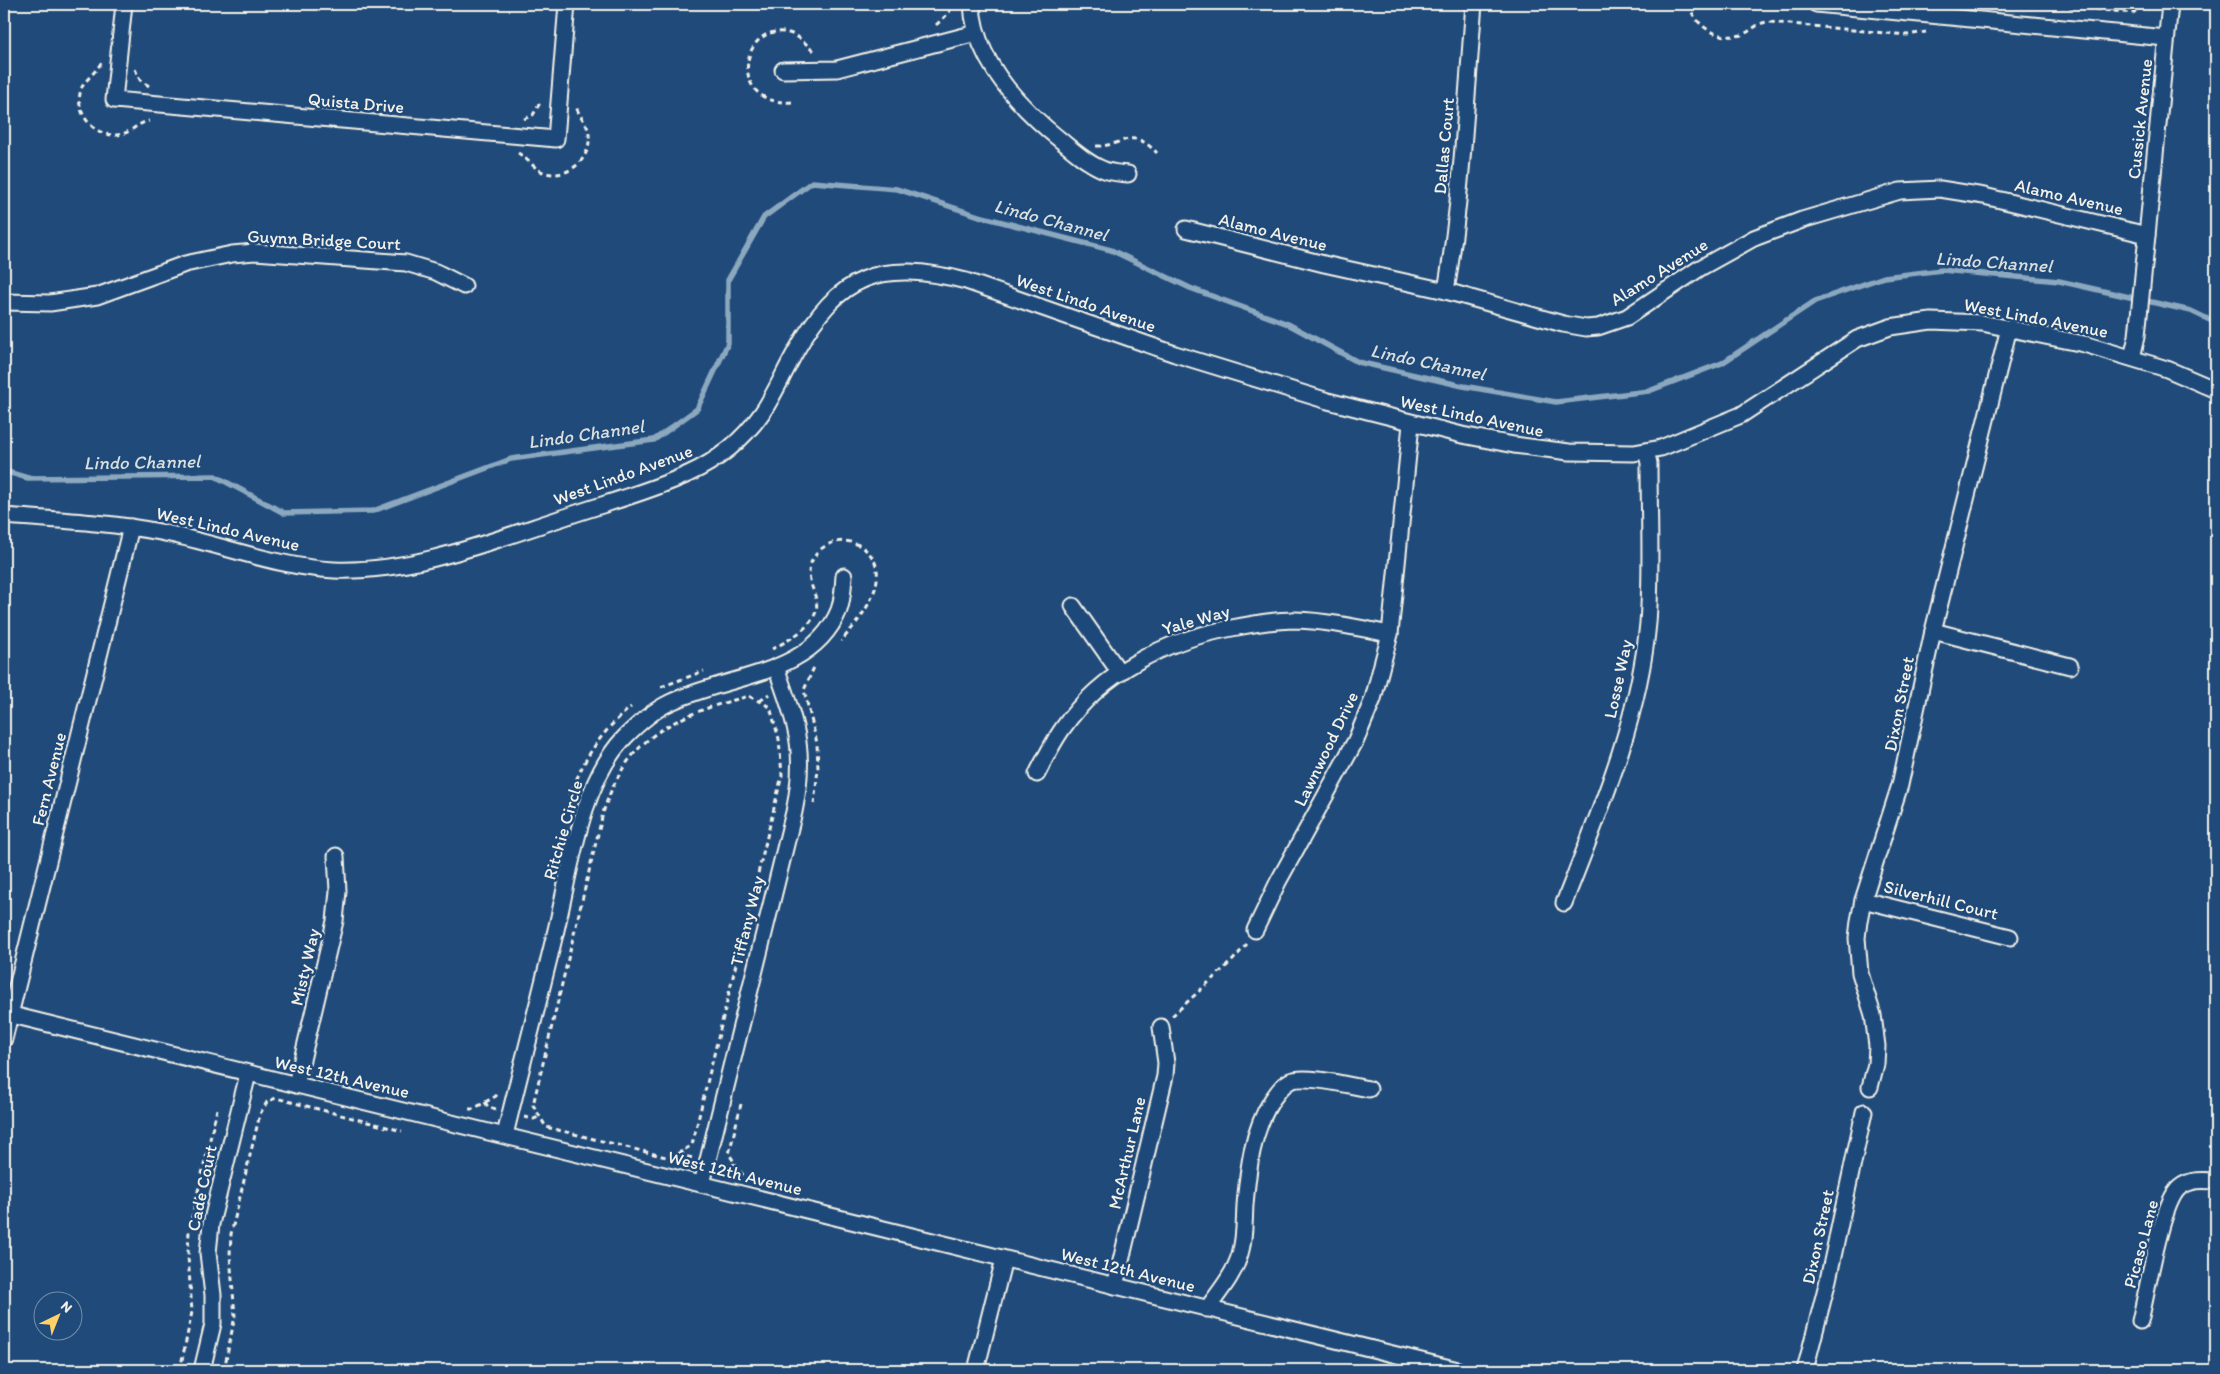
<svg xmlns="http://www.w3.org/2000/svg" width="2220" height="1374" viewBox="0 0 2220 1374" font-family="Itim,sans-serif">
<rect width="100%" height="100%" fill="#1f4a7a"/>
<filter id="ink" filterUnits="userSpaceOnUse"><feTurbulence type="fractalNoise" baseFrequency=".02" numOctaves="2"/><feDisplacementMap in="SourceGraphic" scale="10" xChannelSelector="R" yChannelSelector="G"/><feConvolveMatrix kernelMatrix="1 2 1 2 8 2 1 2 1" color-interpolation-filters="sRGB"/></filter>
<g filter="url(#ink)">
<g fill="none" stroke-linecap="round" stroke-linejoin="round">
<!-- stream -->
<path stroke="#8ca8bf" stroke-width="5.5" d="M4 471 28 478 215 476 284 513 373 511 511 459 654 440 697 409 728 343V280L764 217 812 182 897 189 979 216 1111 250 1190 288 1288 324 1358 362 1463 386 1556 402 1649 391 1722 363 1815 301 1884 277 1942 270 2059 281 2191 311 2216 323"/>
<!-- street casing -->
<g stroke="#f4f1e8" stroke-width="19">
<g id="street">
<path d="M124 4 114 100 556 139 567 4"/>
<path d="M972 4C974 61 1021 109 1064 143 1076 153 1088 163 1102 169 1110 173 1119 173 1128 174"/>
<path d="M1816 4 2166 38"/>
<path d="M783 70 837 69 976 33"/>
<path d="M1186 229 1324 264 1446 291 1563 324 1586 328 1598 327 1627 317 1700 268 1754 238 1802 220 1900 191 1940 189 1984 196 2147 235"/>
<path d="M1446 291C1462 196 1466 100 1474 4"/>
<path d="M4 302 50 303 97 296 185 264 232 254 255 252 406 263 436 272 464 286"/>
<path d="M2132 358 2137 336 2170 4"/>
<path d="M4 516C56 520 108 522 160 532 218 543 275 567 334 570 413 573 491 541 565 517 606 503 649 492 688 474 717 461 743 440 762 413 775 394 784 372 796 351 839 273 881 260 966 281L1175 354 1328 401 1462 435 1514 445 1569 452 1634 453 1661 448 1741 415 1857 339 1890 327 1931 321 1982 323 2084 344 2167 369 2216 390"/>
<path d="M1073 606 1120 673"/>
<path d="M1933 631 2070 666"/>
<path d="M1037 774C1045 758 1053 742 1063 728 1102 672 1166 640 1232 628 1253 624 1274 620 1296 620 1327 621 1359 628 1390 634"/>
<path d="M1863 900 2010 937"/>
<path d="M1564 903C1599 813 1639 721 1648 623 1652 570 1649 516 1649 463L1646 451"/>
<path d="M1255 930 1278 882 1356 740 1373 699 1390 634 1411 424"/>
<path d="M4 1013 1458 1370"/>
<path d="M4 1039 131 527"/>
<path d="M296 1085 335 921 338 891 336 856"/>
<path d="M1870 1087 1876 1064 1877 1046 1873 1015 1860 973 1857 938 1859 921 1863 900 1900 785 1933 631 2009 328"/>
<path d="M505 1135C521 1068 539 1001 555 934 570 874 580 783 625 737 638 724 652 711 669 703 725 675 812 677 839 610 843 599 843 587 844 576"/>
<path d="M702 1184 794 812C807 750 796 725 776 667"/>
<path d="M1115 1286 1165 1076 1166 1063 1161 1027"/>
<path d="M1207 1309C1219 1292 1234 1275 1240 1254 1245 1238 1244 1222 1245 1205 1248 1170 1252 1131 1272 1100 1277 1093 1282 1085 1290 1081 1305 1074 1351 1086 1369 1089"/>
<path d="M2140 1321C2147 1293 2161 1204 2179 1188 2190 1179 2203 1180 2216 1181"/>
<path d="M202 1370 213 1324V1295L208 1253 211 1224 248 1074"/>
<path d="M976 1370 1004 1259"/>
<path d="M1805 1370 1828 1280 1864 1112"/>
</g>
</g>
<!-- path -->
<g stroke="#f4f1e8" stroke-width="3" stroke-dasharray="5 4" stroke-linecap="butt">
<path d="M1689 4C1694 26 1719 41 1741 35 1751 32 1757 22 1769 22L1907 35 1926 32"/>
<path d="M2042 4 2133 13 2145 4"/>
<path d="M936 25 949 13 952 4"/>
<path d="M101 63C96 72 87 78 82 87 72 110 93 137 117 135 130 134 137 123 149 121"/>
<path d="M135 69 140 80 149 86"/>
<path d="M792 102C724 107 742 16 792 34 802 38 808 47 817 53"/>
<path d="M524 119 533 115 541 101"/>
<path d="M1096 146C1124 147 1130 125 1157 153"/>
<path d="M518 153C527 158 533 168 543 172 567 181 592 159 589 134 588 123 579 117 576 106"/>
<path d="M772 649C786 642 809 629 815 614 822 598 805 583 810 566 816 544 843 534 862 547 898 572 862 618 841 641"/>
<path d="M661 687 704 671"/>
<path d="M749 696 770 707 779 739 782 775 692 1145 670 1158 546 1127 533 1105 603 813C627 735 676 715 749 696Z"/>
<path d="M760 701 769 694"/>
<path d="M814 804 818 769 817 743 804 690 815 665"/>
<path d="M568 805C578 766 599 733 631 707"/>
<path d="M1172 1016 1233 960 1247 944"/>
<path d="M485 1102 488 1107 496 1109"/>
<path d="M741 1104 729 1154 742 1174 752 1178"/>
<path d="M469 1109H473L496 1096 497 1093"/>
<path d="M524 1117 534 1119 540 1116"/>
<path d="M681 1151 684 1156 693 1158"/>
<path d="M723 1165 730 1166 735 1164"/>
<path d="M180 1370 192 1312 188 1256 189 1230 217 1109"/>
<path d="M224 1370 235 1316 230 1255 231 1234 260 1114 267 1102 276 1098 402 1131"/>
</g>
<!-- street -->
<use href="#street" stroke="#1f4a7a" stroke-width="15"/>
</g>
</g>
<g text-anchor="middle" dominant-baseline="central" stroke-width="5" stroke-linejoin="round" paint-order="stroke">
<!-- street labels -->
<g font-size="18" fill="#f4f1e8" stroke="#1f4a7a">
<text transform="translate(356 103) rotate(5)">Quista Drive</text>
<text transform="translate(2140 119) rotate(-84)">Cussick Avenue</text>
<text transform="translate(1444 146) rotate(-85)">Dallas Court</text>
<text transform="translate(2069 197) rotate(13)">Alamo Avenue</text>
<text transform="translate(1273 232) rotate(14)">Alamo Avenue</text>
<text transform="translate(324 240) rotate(3)">Guynn Bridge Court</text>
<text transform="translate(1659 272) rotate(-32)">Alamo Avenue</text>
<text transform="translate(1086 303) rotate(19)">West Lindo Avenue</text>
<text transform="translate(2036 318) rotate(11)">West Lindo Avenue</text>
<text transform="translate(1472 416) rotate(12)">West Lindo Avenue</text>
<text transform="translate(623 475) rotate(-20)">West Lindo Avenue</text>
<text transform="translate(228 529) rotate(13)">West Lindo Avenue</text>
<text transform="translate(1196 620) rotate(-16)">Yale Way</text>
<text transform="translate(1618 679) rotate(-78)">Losse Way</text>
<text transform="translate(1899 704) rotate(-79)">Dixon Street</text>
<text transform="translate(1326 749) rotate(-64)">Lawnwood Drive</text>
<text transform="translate(49 779) rotate(-76)">Fern Avenue</text>
<text transform="translate(563 830) rotate(-74)">Ritchie Circle</text>
<text transform="translate(1941 900) rotate(14)">Silverhill Court</text>
<text transform="translate(747 921) rotate(-76)">Tiffany Way</text>
<text transform="translate(305 967) rotate(-77)">Misty Way</text>
<text transform="translate(342 1077) rotate(13)">West 12th Avenue</text>
<text transform="translate(1127 1153) rotate(-77)">McArthur Lane</text>
<text transform="translate(735 1173) rotate(14)">West 12th Avenue</text>
<text transform="translate(202 1188) rotate(-78)">Cade Court</text>
<text transform="translate(1818 1237) rotate(-78)">Dixon Street</text>
<text transform="translate(2141 1244) rotate(-75)">Picaso Lane</text>
<text transform="translate(1128 1270) rotate(14)">West 12th Avenue</text>
</g>
<!-- water labels -->
<g font-size="19" font-style="italic" fill="#dadfde" stroke="#1f4a7a">
<text transform="translate(1051 220) rotate(15)">Lindo Channel</text>
<text transform="translate(1994 262) rotate(4)">Lindo Channel</text>
<text transform="translate(1428 362) rotate(12)">Lindo Channel</text>
<text transform="translate(586 434) rotate(-8)">Lindo Channel</text>
<text transform="translate(142 462) rotate(-1)">Lindo Channel</text>
</g>
</g>
<!-- margin -->
<rect width="2220" height="1374" fill="none" stroke="#1f4a7a" stroke-width="20"/>
<rect x="10" y="10" width="2200" height="1354" fill="none" stroke="#f4f1e8" stroke-width="2" filter="url(#ink)"/>
<!-- north arrow -->
<g transform="translate(58 1316) rotate(43)"><circle r="24" fill="#1f4a7a" stroke="#748da6"/>
<path d="M0-4L9 19L0 12L-9 19Z" fill="#ffd166"/>
<text y="-8" font-size="14" font-weight="bold" text-anchor="middle" fill="#f4f1e8">N</text>
</g>
</svg>
